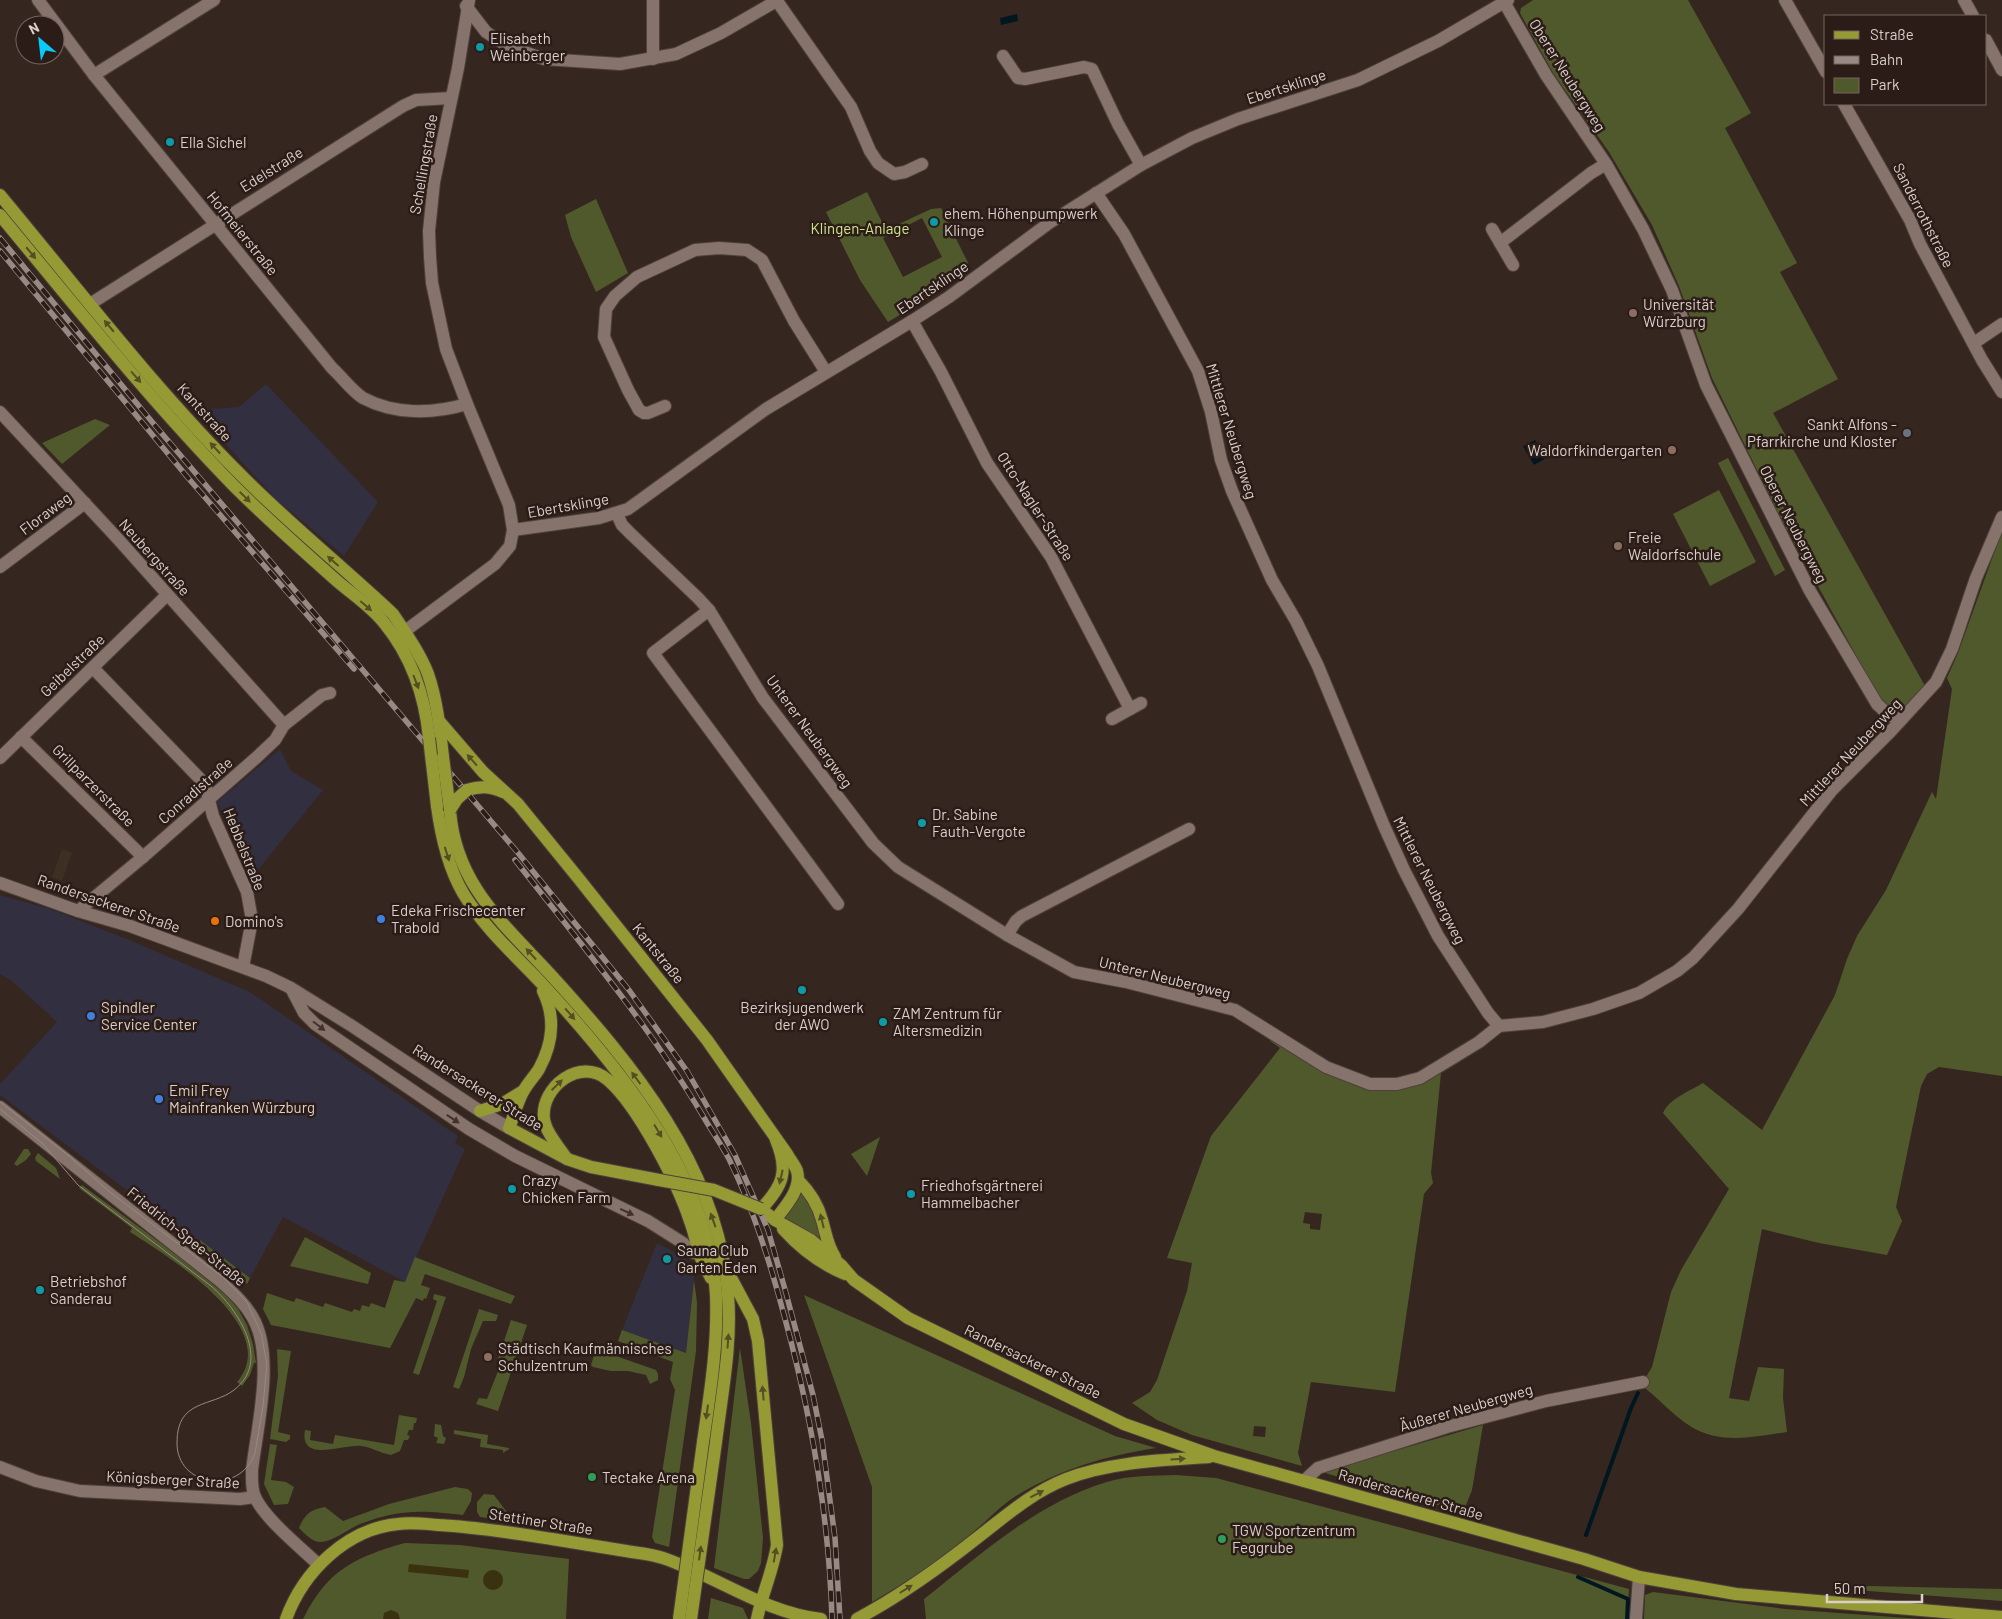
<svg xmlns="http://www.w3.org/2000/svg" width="2002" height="1619" viewBox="0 0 2002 1619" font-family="Barlow,sans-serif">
<rect width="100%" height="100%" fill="#362620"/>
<!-- commercial -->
<g fill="#322f40">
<path d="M266 384 378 502 344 556 276 499 194 410 239 407Z"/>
<path d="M280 749 291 771 323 790 252 877 217 802Z"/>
<path d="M0 895 50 909 127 939 250 992 458 1136 455 1143 465 1149 405 1282 283 1217 250 1278 200 1241 198 1243 185 1234 0 1095V1084L57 1022 12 981 0 974Z"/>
<path d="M657 1243 682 1256 695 1268 686 1353 622 1330Z"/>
</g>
<!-- industrial -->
<path fill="#3d2f22" d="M62 849 72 853 62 881 52 877Z"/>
<!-- green -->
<g fill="#50592c" fill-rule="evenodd">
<path d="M1533 0H1688L1751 113 1725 128 1797 263 1780 272 1838 379 1773 413 1925 686 1904 709C1890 710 1884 702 1876 692L1778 513 1712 378 1679 286 1652 225 1609 152 1553 73 1520 13 1521 8Z"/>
<path d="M867 192 886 230 931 209 941 208 968 263 969 270 926 299 888 322 860 280 826 212ZM922 218 942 257 903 277 883 238Z"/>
<path d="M596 199 628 273 596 292 571 237 565 215Z"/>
<path d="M95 419 110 425 62 464 42 443Z"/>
<path d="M1728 458 1785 570 1775 576 1718 463Z"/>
<path d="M1719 490 1756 562 1710 586 1673 514Z"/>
<path d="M2002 531V1076L1939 1067 1927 1074 1921 1086 1896 1207 1902 1221 1887 1255 1819 1243 1762 1229 1729 1398 1749 1401 1758 1367 1784 1369 1783 1398 1787 1432C1754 1437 1720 1445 1690 1426 1674 1416 1660 1400 1645 1388L1643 1382 1652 1367 1671 1292 1681 1270 1729 1189 1663 1113C1670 1098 1690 1091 1703 1083L1762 1130 1835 995 1847 959 1857 936 1886 890 1932 792 1936 799 1952 689 1947 678 1958 653Z"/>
<path d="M1275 1035 1308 1056 1386 1085 1438 1067 1441 1073 1431 1173 1433 1183 1424 1194 1395 1392 1311 1382 1298 1453 1302 1466 1192 1435 1157 1420 1132 1403 1150 1392 1157 1380 1187 1291 1192 1263 1167 1258 1211 1136 1280 1048 1270 1041ZM1305 1212 1322 1214 1320 1230 1310 1229V1224L1303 1223ZM1254 1426 1266 1427 1265 1437 1253 1436Z"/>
<path d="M880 1137 867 1176 851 1154Z"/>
<path d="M24 1149H28L31 1154 26 1160 17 1166 14 1164Z"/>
<path d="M38 1153 56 1168 60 1179 36 1161 35 1158Z"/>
<path d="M82 1185 181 1258 227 1296 238 1309 247 1325 253 1344 256 1363H254L250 1375 242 1386 237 1382C284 1327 166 1255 130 1232L132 1228 79 1188Z"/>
<path d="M800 1191C813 1202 820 1222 819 1239L785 1218Z"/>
<path d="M305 1237 371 1273 368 1284 290 1266Z"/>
<path d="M200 1240 250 1278 247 1284C233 1270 208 1257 198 1243Z"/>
<path d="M415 1257 515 1296 511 1304 425 1274 421 1285 430 1288 426 1299 424 1298 423 1301 416 1298 390 1348 271 1325 263 1309 267 1293 294 1302 296 1298 323 1307 325 1303 352 1312 354 1309 360 1311 362 1305 369 1307 371 1303 385 1308 394 1280 405 1282Z"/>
<path d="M694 1280 697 1302 696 1351 669 1547 655 1543 652 1537 675 1390 670 1379 673 1362 618 1341 622 1330 686 1353Z"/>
<path d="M434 1294 446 1297 419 1375 413 1373 437 1301 433 1299Z"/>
<path d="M804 1295 1115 1436 1156 1448C1105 1456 1056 1470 1013 1498 998 1508 986 1522 972 1533 941 1559 907 1582 872 1602V1487Z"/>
<path d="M479 1309 498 1315 496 1321H483L471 1349 464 1377 459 1389 453 1387Z"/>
<path d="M511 1320 527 1325 498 1411 476 1404 479 1398 487 1399 502 1361 498 1359Z"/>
<path d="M740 1348 751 1423 763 1538 761 1563 758 1571 749 1579H744L714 1568Z"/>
<path d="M277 1349 291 1351 278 1432 290 1435V1439L286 1442 270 1439 278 1376Z"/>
<path d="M596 1349 656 1370 658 1374V1380L650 1384 646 1375 628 1371H611L593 1367 591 1365Z"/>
<path d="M399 1415 417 1418 416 1423H414L413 1430H409L407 1435 410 1436 408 1440H404L400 1451 391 1455C380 1453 371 1447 361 1446 344 1444 299 1464 305 1430L311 1431 310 1440 333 1444 335 1435 394 1445Z"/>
<path d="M435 1424 441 1425 443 1436 446 1438 444 1444 436 1443 438 1438 434 1436Z"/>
<path d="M1483 1425 1472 1490 1464 1510 1427 1503 1322 1472Z"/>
<path d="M454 1430 488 1435 487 1444 509 1448V1449L503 1453V1450L480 1447 481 1439 454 1434Z"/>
<path d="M270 1444 277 1445 271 1480 286 1482 294 1487 288 1504 274 1505 264 1484Z"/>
<path d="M1176 1475 1216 1478 1629 1589 1627 1619H926L924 1599C981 1554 1037 1503 1107 1482 1129 1475 1154 1476 1176 1475Z"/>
<path d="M455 1487 468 1489 472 1493 471 1501 463 1515C422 1510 399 1509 360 1524 348 1529 334 1541 321 1542 312 1542 305 1534 299 1528 304 1515 311 1509 325 1507L343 1521 389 1504Z"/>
<path d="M484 1494 494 1495 506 1511 516 1516 515 1522 480 1517 477 1512V1502Z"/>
<path d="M405 1543 460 1545 569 1559 566 1619H303C327 1570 355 1557 405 1543Z"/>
<path d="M1868 1586 2002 1589V1601L1855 1590Z"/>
<path d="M1653 1592 1785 1609 1920 1619H1644L1645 1595Z"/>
<path d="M711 1598 743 1608 748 1619H708Z"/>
</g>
<!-- sand -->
<g fill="#3a3111">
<path d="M409 1564 469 1570 468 1578 408 1572Z"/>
<circle cx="493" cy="1580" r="10"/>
<path d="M391 1610 398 1613 400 1619H383L384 1613Z"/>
</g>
<!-- water -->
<g fill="#01171f">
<path d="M1017 14 1018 21 1001 25 1000 18Z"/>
<path d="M1535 440 1546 458 1534 465 1523 446Z"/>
</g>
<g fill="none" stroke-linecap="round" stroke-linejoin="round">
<!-- stream -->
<g stroke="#01171f" stroke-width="4">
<path d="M1586 1535 1631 1408 1638 1393"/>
<path d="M1578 1577 1628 1599 1627 1619"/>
</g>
<!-- minor casing -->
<g stroke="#4e413b" stroke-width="14">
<g id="minor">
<path d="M38 0 94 75 332 368C342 377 352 391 363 398 395 415 433 414 467 404"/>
<path d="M653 0V59"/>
<path d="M1785 0 1826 72"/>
<path d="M1964 0 1973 16"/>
<path d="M777 1 851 107 870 151 878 163 894 174 905 172 922 164"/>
<path d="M1504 2 1546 75 1606 164 1643 229 1672 290 1706 385 1810 591 1877 704 1890 716 1902 719"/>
<path d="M466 6 486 32 507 46 544 59 620 64 676 54 721 33 778 0"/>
<path d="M1986 40 2002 70"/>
<path d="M1003 56 1018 78 1025 79 1084 67 1092 69 1118 124 1141 165"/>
<path d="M94 75 214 0"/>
<path d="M1844 104 1910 220 1920 244 1982 360 2002 392"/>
<path d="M1096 193 1124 234 1198 371 1211 412 1221 460 1232 491 1272 580 1296 621 1318 666 1384 826 1404 870 1438 936 1488 1013 1499 1026"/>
<path d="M1492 229 1513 265"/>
<path d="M1500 243 1591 173 1606 164"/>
<path d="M90 304 403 106 416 100 451 98"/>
<path d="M912 321 941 372 987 463 1051 557 1130 709"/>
<path d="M1974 343 2002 324"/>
<path d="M665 406 648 413H644L639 410 628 390 604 337 606 309 615 296 637 277 695 250 719 248 747 250 762 260 794 321 826 372"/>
<path d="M0 412 118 539 284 725"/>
<path d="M617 514 622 525 631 534 698 598 709 610 763 698 873 843 898 867 1007 935 1074 972 1126 982 1235 1010 1326 1067 1370 1084H1397L1420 1078 1479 1042 1499 1026"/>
<path d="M513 530 599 518 628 509 766 409 912 321 949 297 1049 223 1141 165 1192 138 1238 119 1358 80 1438 41 1508 0"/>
<path d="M0 567 85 503"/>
<path d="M709 610 653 653 838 904"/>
<path d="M397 637 495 564 510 546 513 530 509 505 467 404 446 349 432 283 430 257 429 231 434 182 458 68 469 0"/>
<path d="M93 668 205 784 213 816 247 892 252 920 243 967"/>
<path d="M1112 719 1141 703"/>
<path d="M21 737 143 857"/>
<path d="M0 758 167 595"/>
<path d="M0 883 78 911 130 926 266 976 291 988 352 1026 480 1111 509 1128"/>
<path d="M78 911 143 857 257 757 275 740 284 725 322 695 330 693"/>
<path d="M1007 935 1016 921 1022 916 1189 829"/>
<path d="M292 990 304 1013 315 1024 469 1129 515 1156 648 1221 683 1243 693 1253"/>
<path d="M1499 1026 1543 1022 1593 1009 1639 993 1677 971 1693 958 1738 909 1832 790 1890 732 1936 682 1952 649 1976 578 2002 517"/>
<path d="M0 1107 220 1281C232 1292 245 1303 253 1318 275 1357 257 1427 252 1470 252 1479 251 1488 255 1497 265 1519 300 1547 319 1565"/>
<path d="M0 1467 36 1481 80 1491 240 1499 255 1497"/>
<path d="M1304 1481 1318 1468 1447 1427 1546 1401 1643 1382"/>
<path d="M1636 1619 1639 1577"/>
</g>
</g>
<!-- major casing -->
<g stroke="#4e413b" stroke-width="14">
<g id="major">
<path d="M0 195C80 291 156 391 245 479 292 526 344 568 393 614 405 632 420 653 428 674 437 700 440 729 443 757"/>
<path d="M0 215C76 307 151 401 234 486 267 519 302 550 337 581 352 594 372 607 385 624 411 656 425 697 429 738"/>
<path d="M439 721 483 772 518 804 579 879 707 1040 787 1154C790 1160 795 1165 797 1171 802 1189 785 1207 775 1220"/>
<path d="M467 790C480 786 490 786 503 792"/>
<path d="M437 806C441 836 448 867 463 893 484 928 517 957 545 987 622 1071 709 1177 716 1295 718 1345 710 1393 703 1442"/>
<path d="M450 810C455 884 504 924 550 974 632 1064 719 1168 728 1295 732 1344 722 1393 716 1442"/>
<path d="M543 991C556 1018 553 1043 539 1069 534 1077 527 1084 523 1092 517 1103 514 1116 509 1128L567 1159 591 1167 659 1180"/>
<path d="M480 1111 502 1104 523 1091"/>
<path d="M776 1140C789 1171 783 1186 761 1209L775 1220 811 1240 841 1265 854 1280 908 1318 1124 1424 1214 1456 1584 1559 1639 1577 1736 1594 2002 1617"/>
<path d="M567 1159C559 1147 546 1133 544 1119 540 1087 581 1056 608 1080 638 1106 677 1182 690 1221 695 1234 697 1248 702 1261 704 1267 708 1272 711 1278"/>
<path d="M798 1180C809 1191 818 1204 822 1220 826 1233 827 1245 835 1257"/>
<path d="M783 1229C801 1249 821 1264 845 1274"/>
<path d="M729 1274 753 1319 758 1341 777 1545C773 1571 762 1594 757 1619"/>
<path d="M286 1619C303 1572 346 1529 398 1524 412 1522 426 1524 439 1525 477 1527 514 1533 552 1539 576 1543 601 1547 626 1551 638 1553 651 1554 663 1558 716 1576 765 1613 821 1619"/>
<path d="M857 1619C900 1596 939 1568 977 1538 1007 1515 1031 1493 1066 1479 1109 1462 1163 1460 1209 1457"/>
</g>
</g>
<!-- minor -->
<use href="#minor" stroke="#86736c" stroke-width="12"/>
<!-- major -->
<use href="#major" stroke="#969a35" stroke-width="12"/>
<!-- tram -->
<path stroke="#978a85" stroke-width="1" d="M0 1102 69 1156 111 1193 224 1278 247 1302 261 1333 267 1364 263 1406 255 1453C240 1496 176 1487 177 1442 177 1399 212 1407 234 1390 272 1361 238 1309 211 1286L78 1185 42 1143 0 1109"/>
<!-- rail casing -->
<g stroke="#978a85" stroke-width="5.5">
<g id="rail">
<path d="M0 238 153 423 519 854 629 990 687 1071 735 1155 768 1230 786 1293 813 1395 822 1440 835 1538 840 1619"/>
<path d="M0 251 189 479 354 669"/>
<path d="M515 860C580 943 649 1025 703 1116 711 1130 721 1144 729 1159 753 1208 770 1262 784 1315 811 1414 829 1515 832 1619"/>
</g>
</g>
<!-- rail -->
<use href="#rail" stroke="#2c1c17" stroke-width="4" stroke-dasharray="11" stroke-linecap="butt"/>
<!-- major-bridge casing -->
<g stroke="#4e413b" stroke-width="14" stroke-linecap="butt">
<g id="major-bridge">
<path d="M429 738 437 806"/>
<path d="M443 757 450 810"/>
<path d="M450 810 457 799 467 790"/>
<path d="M659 1180 714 1190 761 1209"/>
<path d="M679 1619 703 1442"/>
<path d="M691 1619 716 1442"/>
</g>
</g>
<!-- major-bridge -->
<use href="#major-bridge" stroke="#969a35" stroke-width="12"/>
</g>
<!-- one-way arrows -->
<defs><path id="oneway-solid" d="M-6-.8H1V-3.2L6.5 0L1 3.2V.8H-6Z" transform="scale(1.25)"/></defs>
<g fill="#564e23">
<use href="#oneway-solid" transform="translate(31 253) rotate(50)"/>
<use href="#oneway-solid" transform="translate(109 326) rotate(-130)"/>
<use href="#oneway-solid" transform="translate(136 377) rotate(49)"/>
<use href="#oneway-solid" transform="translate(215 448) rotate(-133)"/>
<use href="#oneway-solid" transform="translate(245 497) rotate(44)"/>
<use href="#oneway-solid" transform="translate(333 561) rotate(-139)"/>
<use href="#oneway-solid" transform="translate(366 606) rotate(41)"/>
<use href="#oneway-solid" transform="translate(416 682) rotate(69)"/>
<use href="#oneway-solid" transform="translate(472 760) rotate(-132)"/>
<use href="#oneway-solid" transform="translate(447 854) rotate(72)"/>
<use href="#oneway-solid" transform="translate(531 954) rotate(-133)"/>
<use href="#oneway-solid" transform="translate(570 1014) rotate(49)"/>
<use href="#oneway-solid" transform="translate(636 1078) rotate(-126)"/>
<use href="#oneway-solid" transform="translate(557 1085) rotate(-44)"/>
<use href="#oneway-solid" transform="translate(658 1131) rotate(59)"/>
<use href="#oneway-solid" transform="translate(781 1177) rotate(103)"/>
<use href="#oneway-solid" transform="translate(713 1220) rotate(-110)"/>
<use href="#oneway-solid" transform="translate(822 1221) rotate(-104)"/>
<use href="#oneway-solid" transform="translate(728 1341) rotate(-86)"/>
<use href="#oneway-solid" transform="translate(763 1393) rotate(-95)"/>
<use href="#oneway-solid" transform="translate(707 1412) rotate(98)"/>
<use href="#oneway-solid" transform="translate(1178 1459) rotate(-4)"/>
<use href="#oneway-solid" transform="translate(1037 1494) rotate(-27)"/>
<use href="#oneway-solid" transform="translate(700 1553) rotate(-82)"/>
<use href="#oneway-solid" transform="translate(775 1555) rotate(-80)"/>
<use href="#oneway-solid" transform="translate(906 1589) rotate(-32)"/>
</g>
<g fill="#42322c">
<use href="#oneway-solid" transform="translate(319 1026) rotate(37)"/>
<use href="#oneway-solid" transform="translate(453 1119) rotate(33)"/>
<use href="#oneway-solid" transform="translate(627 1212) rotate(25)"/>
</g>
<!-- markers -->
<g fill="#0f9aa8" stroke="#2c1c17" stroke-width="2">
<circle cx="480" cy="47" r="5"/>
<circle cx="170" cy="142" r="5"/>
<circle cx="934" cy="222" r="5"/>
<circle cx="922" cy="823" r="5"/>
<circle cx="802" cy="990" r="5"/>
<circle cx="883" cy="1022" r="5"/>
<circle cx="512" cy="1189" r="5"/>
<circle cx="911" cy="1194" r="5"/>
<circle cx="667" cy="1259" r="5"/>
<circle cx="40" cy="1290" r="5"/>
</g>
<g fill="#8d6e63" stroke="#2c1c17" stroke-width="2">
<circle cx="1633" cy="313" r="5"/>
<circle cx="1672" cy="450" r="5"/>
<circle cx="1618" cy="546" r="5"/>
<circle cx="488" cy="1357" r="5"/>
</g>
<circle fill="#6b7280" stroke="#2c1c17" stroke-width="2" cx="1907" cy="433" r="5"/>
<g fill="#3f7fe0" stroke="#2c1c17" stroke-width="2">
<circle cx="381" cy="919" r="5"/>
<circle cx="91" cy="1016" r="5"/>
<circle cx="159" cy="1099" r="5"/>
</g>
<circle fill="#e8710a" stroke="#2c1c17" stroke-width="2" cx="215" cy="921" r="5"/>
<g fill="#2e9e5b" stroke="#2c1c17" stroke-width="2">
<circle cx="592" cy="1477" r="5"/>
<circle cx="1222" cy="1539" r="5"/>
</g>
<g text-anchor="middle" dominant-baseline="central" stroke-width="5" stroke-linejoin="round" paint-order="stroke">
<!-- poi labels -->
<g font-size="15" fill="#dacfcb" stroke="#2c1c17" text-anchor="start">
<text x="490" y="38">Elisabeth<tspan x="490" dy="17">Weinberger</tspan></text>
<text x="180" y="142">Ella Sichel</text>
<text x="944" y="213">ehem. Höhenpumpwerk<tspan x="944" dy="17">Klinge</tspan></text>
<text x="1643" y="304">Universität<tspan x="1643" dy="17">Würzburg</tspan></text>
<text x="1897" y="424" text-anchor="end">Sankt Alfons -<tspan x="1897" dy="17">Pfarrkirche und Kloster</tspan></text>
<text x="1662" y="450" text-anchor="end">Waldorfkindergarten</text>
<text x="1628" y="537">Freie<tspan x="1628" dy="17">Waldorfschule</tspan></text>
<text x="932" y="814">Dr. Sabine<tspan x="932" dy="17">Fauth-Vergote</tspan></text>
<text x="391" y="910">Edeka Frischecenter<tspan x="391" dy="17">Trabold</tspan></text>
<text x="225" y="921">Domino's</text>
<text x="101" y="1007">Spindler<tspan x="101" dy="17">Service Center</tspan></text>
<text x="802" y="1007" text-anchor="middle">Bezirksjugendwerk<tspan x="802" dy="17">der AWO</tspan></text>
<text x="893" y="1013">ZAM Zentrum für<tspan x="893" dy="17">Altersmedizin</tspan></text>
<text x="169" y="1090">Emil Frey<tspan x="169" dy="17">Mainfranken Würzburg</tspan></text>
<text x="522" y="1180">Crazy<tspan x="522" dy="17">Chicken Farm</tspan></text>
<text x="921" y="1185">Friedhofsgärtnerei<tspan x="921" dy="17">Hammelbacher</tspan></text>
<text x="677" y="1250">Sauna Club<tspan x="677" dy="17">Garten Eden</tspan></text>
<text x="50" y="1281">Betriebshof<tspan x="50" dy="17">Sanderau</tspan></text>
<text x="498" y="1348">Städtisch Kaufmännisches<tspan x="498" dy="17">Schulzentrum</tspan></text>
<text x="602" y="1477">Tectake Arena</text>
<text x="1232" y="1530">TGW Sportzentrum<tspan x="1232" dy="17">Feggrube</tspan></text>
</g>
<!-- street labels -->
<g font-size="15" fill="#dacfcb" stroke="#2c1c17">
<text transform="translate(1568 75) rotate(58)">Oberer Neubergweg</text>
<text transform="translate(1286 86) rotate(-18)">Ebertsklinge</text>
<text transform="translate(423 164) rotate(-80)">Schellingstraße</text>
<text transform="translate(271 169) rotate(-32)">Edelstraße</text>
<text transform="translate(1924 215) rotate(63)">Sanderrothstraße</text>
<text transform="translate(243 233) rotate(51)">Hofmeierstraße</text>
<text transform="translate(932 287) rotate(-34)">Ebertsklinge</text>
<text transform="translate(205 412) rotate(48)">Kantstraße</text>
<text transform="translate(1232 431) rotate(73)">Mittlerer Neubergweg</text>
<text transform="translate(568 505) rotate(-10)">Ebertsklinge</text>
<text transform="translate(1036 506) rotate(57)">Otto-Nagler-Straße</text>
<text transform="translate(45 513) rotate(-37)">Floraweg</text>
<text transform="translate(1794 524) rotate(63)">Oberer Neubergweg</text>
<text transform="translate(155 557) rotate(48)">Neubergstraße</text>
<text transform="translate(72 665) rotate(-44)">Geibelstraße</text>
<text transform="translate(810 731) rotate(54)">Unterer Neubergweg</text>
<text transform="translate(1850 752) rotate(-47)">Mittlerer Neubergweg</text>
<text transform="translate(94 785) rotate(45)">Grillparzerstraße</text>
<text transform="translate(195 790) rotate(-41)">Conradistraße</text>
<text transform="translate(245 849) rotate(68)">Hebbelstraße</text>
<text transform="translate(1430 880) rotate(63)">Mittlerer Neubergweg</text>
<text transform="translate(109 903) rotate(19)">Randersackerer Straße</text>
<text transform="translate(659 953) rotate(51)">Kantstraße</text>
<text transform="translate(1165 977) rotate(14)">Unterer Neubergweg</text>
<text transform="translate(478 1087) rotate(32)">Randersackerer Straße</text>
<text transform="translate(187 1236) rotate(39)">Friedrich-Spee-Straße</text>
<text transform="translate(1033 1361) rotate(26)">Randersackerer Straße</text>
<text transform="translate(1466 1407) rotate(-16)">Äußerer Neubergweg</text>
<text transform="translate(173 1479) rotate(3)">Königsberger Straße</text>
<text transform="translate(1411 1494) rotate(16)">Randersackerer Straße</text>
<text transform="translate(541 1521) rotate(9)">Stettiner Straße</text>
</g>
<!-- park labels -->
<g font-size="15" fill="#d0e38c" stroke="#2c1c17">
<text x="860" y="228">Klingen-Anlage</text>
</g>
</g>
<!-- legend -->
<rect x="1824" y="15" width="162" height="90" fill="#2c1c17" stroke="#72645f"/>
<rect x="1834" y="31" width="25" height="8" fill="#969a35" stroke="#72645f"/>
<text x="1870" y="40" font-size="15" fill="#dacfcb">Straße</text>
<rect x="1834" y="56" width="25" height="8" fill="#978a85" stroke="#72645f"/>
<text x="1870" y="65" font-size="15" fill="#dacfcb">Bahn</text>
<rect x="1834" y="78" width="25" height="15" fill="#50592c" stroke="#72645f"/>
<text x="1870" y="90" font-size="15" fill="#dacfcb">Park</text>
<!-- north arrow -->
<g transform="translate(40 40) rotate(332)"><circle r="24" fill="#2c1c17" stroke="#72645f"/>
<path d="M0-4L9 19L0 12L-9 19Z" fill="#08cbf9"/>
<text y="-8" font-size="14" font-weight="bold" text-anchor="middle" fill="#dacfcb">N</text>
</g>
<!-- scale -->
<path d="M1827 1594v8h95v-8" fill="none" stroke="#dacfcb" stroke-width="2.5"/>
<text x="1834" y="1594" font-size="15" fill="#dacfcb" stroke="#2c1c17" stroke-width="4" paint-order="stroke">50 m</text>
</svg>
